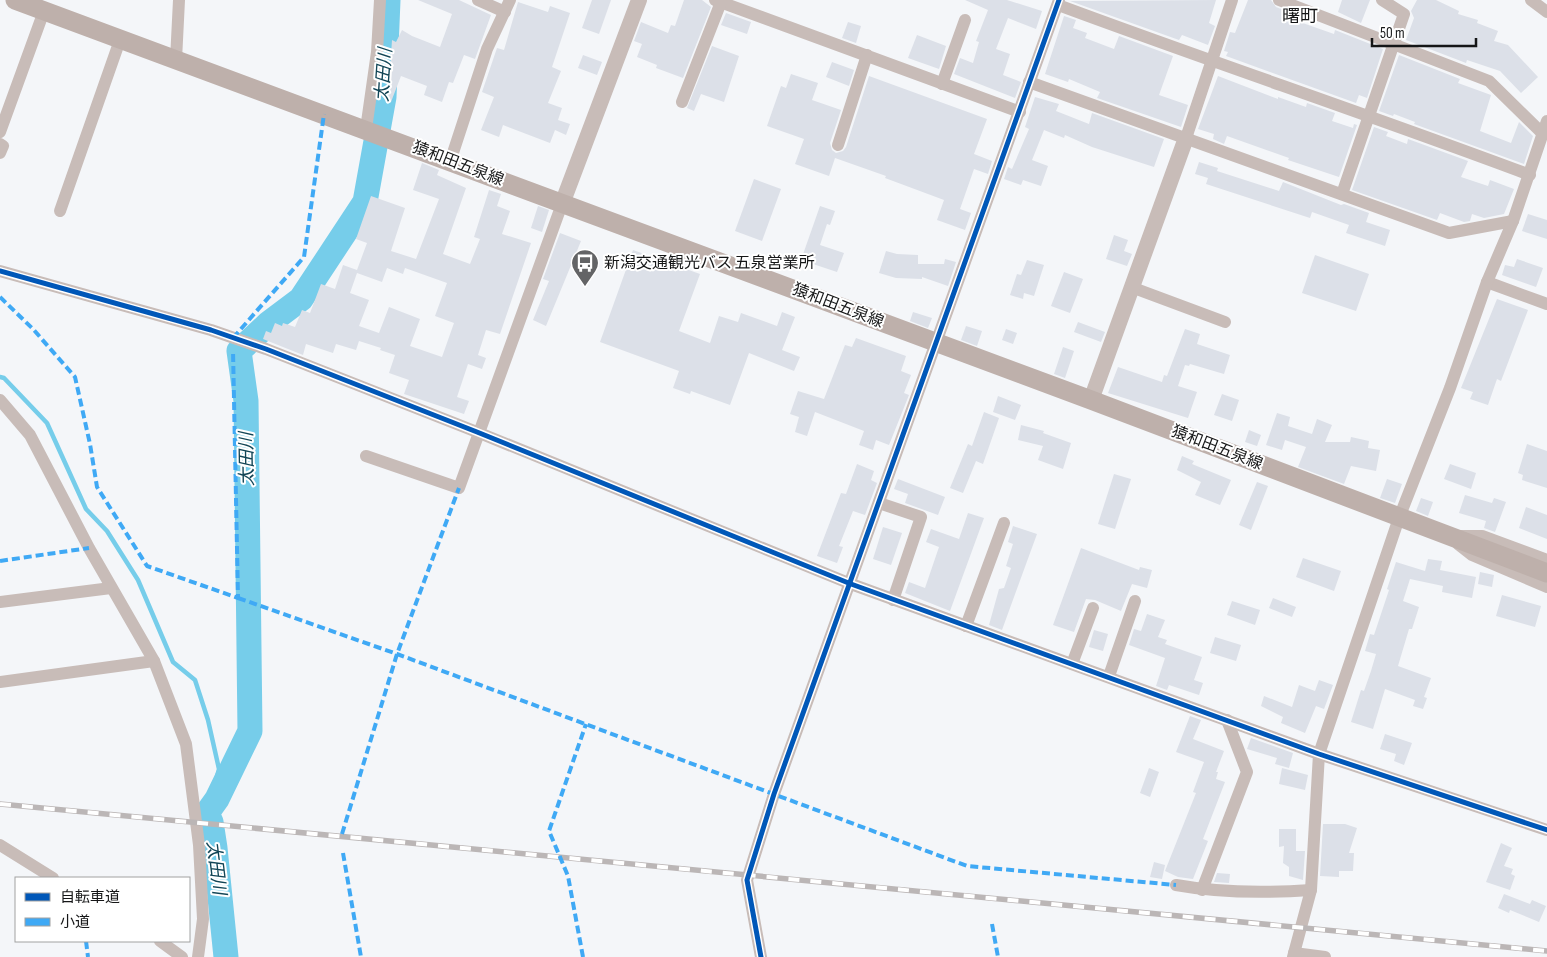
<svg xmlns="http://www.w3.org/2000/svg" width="1547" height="957" viewBox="0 0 1547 957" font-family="'Sofia Sans Condensed','Noto Sans JP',sans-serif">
<rect width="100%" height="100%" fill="#f4f6f9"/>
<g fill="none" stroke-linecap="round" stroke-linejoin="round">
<!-- stream -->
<path stroke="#76cdea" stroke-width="4.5" d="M0 377 4 378 47 423 86 509 107 531 138 580 173 662 195 680 208 720 219 769 207 813"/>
<!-- river -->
<path stroke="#76cdea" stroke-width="25" d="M226 957 215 848 211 822 207 813 217 799 250 731 246 401 239 351 269 323 301 299 365 202 384 97 388 0"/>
</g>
<!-- building -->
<g fill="#dce0e8" fill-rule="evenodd">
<path d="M418 0H459L491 15 475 59 464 55 453 83 449 82 442 102 424 95 427 86 401 76 391 102 388 101 392 40 396 42 402 30 412 36 440 47 452 14Z"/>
<path d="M592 0H611L599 34 582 28Z"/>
<path d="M684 0H702L711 7 683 78 656 68 657 65 637 57 642 44 634 41 641 22 668 33 671 25 675 26Z"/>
<path d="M965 0H1007L1042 11 1036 29 1008 18 996 49 1010 54 1003 75 1021 82 1015 98 954 74 960 58 973 63 979 42 976 41 988 10Z"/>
<path d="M1216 0 1209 23 1215 26 1208 45 1182 35 1179 40 1070 1Z"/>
<path d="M1248 0H1271L1276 7 1299 16 1297 21 1334 34 1335 30 1383 49 1367 98 1359 95 1356 103 1226 56 1228 52 1224 51 1230 32 1235 33Z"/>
<path d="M1342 0H1370L1361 23 1338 12Z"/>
<path d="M1417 0H1436L1459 11 1458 14 1478 20 1477 23 1498 31 1494 41 1508 45 1538 77 1521 93 1500 71 1467 60 1466 63 1406 40 1414 18 1411 11Z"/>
<path d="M518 2 548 12 550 6 570 13 552 67 561 71 548 103 562 108 558 120 570 124 566 135 555 130 550 143 503 125 499 137 481 130 494 97 482 92 497 48 504 50Z"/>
<path d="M726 13 751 22 747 34 721 25Z"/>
<path d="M1064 16 1076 20 1073 28 1087 33 1085 38 1114 49 1119 36 1173 56 1159 95 1188 105 1181 127 1097 98 1100 92 1069 79 1068 82 1045 74Z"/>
<path d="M848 22 861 26 856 43 842 38Z"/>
<path d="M917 35 946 46 939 69 908 58Z"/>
<path d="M712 46 739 56 724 102 701 94 694 111 687 108Z"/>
<path d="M583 55 602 62 597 75 578 68Z"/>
<path d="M1399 55 1460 79 1458 83 1491 95 1480 131 1511 143 1519 122 1533 136 1524 164 1414 124 1415 122 1394 114 1393 116 1379 111Z"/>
<path d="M832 62 854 70 849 86 826 77Z"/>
<path d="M791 74 818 83 812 100 841 110 830 143 832 150 836 153 843 151 846 147 869 76 987 119 974 154 992 161 988 174 974 169 960 209 971 213 965 230 937 220 944 200 885 178 886 176 835 158 829 176 795 164 804 139 767 126 781 86 786 88Z"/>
<path d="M1218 76 1278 99V97L1306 107 1307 103 1335 113 1332 121 1353 128 1354 124 1357 125 1339 177 1288 160 1289 158 1227 136 1224 144 1213 139 1214 134 1198 129Z"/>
<path d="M1035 97 1059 104 1056 111 1089 124 1092 113 1164 139 1154 167 1092 147 1065 135 1064 138 1044 130 1032 160 1048 166 1041 186 1023 180 1021 185 1004 179 1008 167 1012 169 1029 129 1025 127Z"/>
<path d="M1374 127 1388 132 1386 136 1407 144 1408 139 1468 161 1461 177 1488 186 1490 180 1514 189 1504 214 1484 218 1472 214 1470 221 1464 222 1440 213 1437 220 1352 190Z"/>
<path d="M1199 162 1218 168 1217 171 1279 191 1283 182 1341 205 1344 204 1369 213 1366 222 1390 230 1385 246 1346 233 1349 225 1312 212 1310 218 1206 184 1208 178 1195 174Z"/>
<path d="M422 163 439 170 437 175 466 188 443 254 470 264 480 239 474 237 489 190 501 194 497 206 510 211 502 234 531 243 500 334 486 330 478 355 486 358 482 369 468 364 457 397 469 401 464 414 404 394 409 380 389 373 395 355 380 350 381 348 359 341 356 350 336 344 333 353 306 344 303 355 263 339 266 331 271 333 275 323 282 326 283 323 295 327 302 310 310 313 321 284 335 289 343 265 357 270 367 243 356 239 371 196 405 208 391 251 416 259 439 199 413 190ZM387 268 403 274 405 268 447 283 435 316 454 323 442 357 410 346 420 319 389 307 379 333 359 326 369 300 350 293 357 273 382 282Z"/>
<path d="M754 179 781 189 762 241 735 231Z"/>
<path d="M538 206 549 210 542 232 531 228Z"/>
<path d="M820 206 835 211 830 225 827 224 820 245 844 253 837 272 801 260Z"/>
<path d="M1528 214 1547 220V239L1522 231Z"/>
<path d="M560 233 581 241 546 326 533 320 549 281 543 279Z"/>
<path d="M1114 235 1128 240 1124 251 1132 254 1127 266 1106 259Z"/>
<path d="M633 250 700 274 679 331 710 343 719 316 738 322 741 313 777 326 782 312 795 317 782 350 800 357 794 371 749 353 730 405 691 391 690 394 673 388 679 371 600 342Z"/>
<path d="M886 251 897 254 918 255V264H944L945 259 956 262 948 286 922 277V279L896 278 879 273Z"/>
<path d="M1315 255 1369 274 1356 311 1302 293Z"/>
<path d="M1517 259 1543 268 1536 287 1502 275 1505 265 1514 267Z"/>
<path d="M1027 260 1044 265 1034 296 1024 293 1023 299 1010 295 1017 274 1021 275Z"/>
<path d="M1064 272 1083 279 1070 313 1051 306Z"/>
<path d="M1497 299 1528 310 1501 381 1497 379 1488 405 1470 399 1473 392 1461 388Z"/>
<path d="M913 312 932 318 928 328 910 321Z"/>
<path d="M1078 322 1105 332 1101 342 1074 332Z"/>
<path d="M966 326 982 331 977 346 961 340Z"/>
<path d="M1006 329 1017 333 1013 344 1002 340Z"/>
<path d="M1185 329 1200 334 1197 344 1230 355 1224 374 1190 364 1189 366 1185 365 1178 386 1197 392 1188 418 1108 393 1118 367 1162 382 1164 375 1167 376Z"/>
<path d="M856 338 906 356 901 371 911 375 904 393 909 395 889 445 876 440 873 450 859 445 864 431 815 412 807 436 795 432 799 417 790 414 798 391 824 399 845 345 852 347Z"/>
<path d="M1063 347 1074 351 1065 378 1054 374Z"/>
<path d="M1222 394 1239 400 1232 421 1214 415Z"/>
<path d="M998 396 1021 405 1015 420 993 412Z"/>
<path d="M984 412 999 418 983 464 976 461 963 493 950 488 968 444 972 446Z"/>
<path d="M1277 413 1290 417 1288 426 1312 434 1317 419 1332 425 1325 442H1350L1351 437 1369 441 1368 448 1380 450 1376 471 1351 466 1344 484 1298 467 1306 447 1285 440 1282 450 1266 445Z"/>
<path d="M1021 425 1044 431 1043 433 1071 443 1063 469 1038 460 1043 446 1018 440Z"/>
<path d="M1249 430 1261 435 1257 446 1245 442Z"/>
<path d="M1527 444 1547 451V488L1522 480 1523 475 1518 473Z"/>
<path d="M1182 456 1194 461 1192 464 1231 480 1220 505 1195 495 1201 482 1177 470Z"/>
<path d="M857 464 874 471 871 480 877 483 865 515 853 511 839 546 843 547 837 563 817 556 841 493 846 494Z"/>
<path d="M1450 464 1476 473 1471 489 1444 479Z"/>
<path d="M1114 474 1131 479 1115 529 1098 524Z"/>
<path d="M898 479 945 497 938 515 905 503 908 494 894 489Z"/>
<path d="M1387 479 1402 484 1395 503 1380 498Z"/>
<path d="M1257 482 1268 486 1251 530 1239 525Z"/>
<path d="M1465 495 1492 503 1494 498 1506 502 1495 532 1484 528 1486 521 1459 513Z"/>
<path d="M1421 498 1433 502 1428 516 1416 511Z"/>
<path d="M1526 507 1547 515V539L1519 528Z"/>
<path d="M968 513 984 518 950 611 905 593 909 582 925 588 939 547 926 542 931 529 959 539Z"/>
<path d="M1013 526 1037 534 1002 630 989 625 999 589 1004 588 1011 568 1006 566 1013 544 1008 542Z"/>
<path d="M883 527 902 533 891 565 873 559Z"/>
<path d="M1081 548 1139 570 1140 567 1152 570 1147 588 1132 584 1121 611 1095 600 1086 599 1074 632 1053 625Z"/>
<path d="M1303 558 1341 571 1334 591 1296 577Z"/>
<path d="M1428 559 1442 561 1440 570 1476 577 1472 598 1442 592 1443 586 1410 579 1403 601 1419 607 1412 629H1409L1398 666 1431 678 1424 697 1427 698 1423 709 1413 706 1415 700 1385 689 1373 729 1351 722 1361 690 1364 691 1371 671 1376 654 1365 651 1370 634 1374 635 1389 590 1387 589 1396 562 1425 571Z"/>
<path d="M1480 572 1494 575 1492 587 1478 584Z"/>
<path d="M1502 595 1541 606 1535 627 1496 616Z"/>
<path d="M1273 598 1296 607 1292 617 1269 608Z"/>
<path d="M1232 601 1260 610 1255 625 1227 615Z"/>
<path d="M1147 614 1165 620 1158 637 1167 640 1165 644 1202 657 1194 680 1203 683 1199 695 1169 685 1167 690 1156 686 1165 658 1129 645 1134 629 1141 631Z"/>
<path d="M1094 630 1108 634 1103 651 1089 647Z"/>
<path d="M1215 637 1241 645 1236 661 1210 653Z"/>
<path d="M1319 680 1333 685 1324 709 1316 706 1305 733 1281 723 1283 717 1261 706 1264 696 1292 707 1299 685 1315 691Z"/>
<path d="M1190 716 1201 720 1193 739 1224 751 1216 772H1218L1216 779 1225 782 1203 839 1208 841 1193 879 1178 877 1165 871 1196 793 1193 792 1204 762 1176 752Z"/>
<path d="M1385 734 1412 743 1404 765 1394 761 1396 754 1380 749Z"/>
<path d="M1251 738 1293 753 1289 768 1275 764 1277 758 1247 749Z"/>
<path d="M1149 768 1159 772 1150 797 1140 793Z"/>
<path d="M1282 768 1308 775 1305 790 1279 784Z"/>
<path d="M1323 824H1345L1357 828 1349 853H1354L1353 871H1339V877L1320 876Z"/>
<path d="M1279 829H1296V851H1305L1303 880 1289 876V867L1283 863 1284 846 1279 847Z"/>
<path d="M1501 843 1512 848 1504 866 1513 869 1511 874 1515 876 1510 890 1486 882Z"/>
<path d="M1154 862 1165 865 1162 879 1150 877Z"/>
<path d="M1217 873 1230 874 1229 883 1214 882Z"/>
<path d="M1504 894 1530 904 1532 900 1546 906 1539 922 1510 910 1509 913 1498 908Z"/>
</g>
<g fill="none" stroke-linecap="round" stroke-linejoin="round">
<!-- minor -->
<g stroke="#c8bcb8" stroke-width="12">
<path d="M478 0 505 12"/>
<path d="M715 0 1020 112"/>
<path d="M1279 0 1489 81 1543 134"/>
<path d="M1531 0 1547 12"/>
<path d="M1058 5C1214 63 1373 116 1530 175"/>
<path d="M176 60 179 0"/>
<path d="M1029 82 1449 233 1513 221"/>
<path d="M942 84 965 20"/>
<path d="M682 102 721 2"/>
<path d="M366 129 377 52 380 0"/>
<path d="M0 132 44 11"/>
<path d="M1186 138 1232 0"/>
<path d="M0 144 3 146 0 153"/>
<path d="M838 145 867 55"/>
<path d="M450 162 487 49 510 0"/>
<path d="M1342 194 1404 14 1382 0"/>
<path d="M60 211 120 40"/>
<path d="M0 271 211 330 266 349 477 432 851 584 1319 754 1547 830"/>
<path d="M1487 282 1547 304"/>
<path d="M1131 287 1225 322"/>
<path d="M0 400 30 435 89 548 154 661 186 744 199 845 203 919 198 957"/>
<path d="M366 456 459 488 562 204"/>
<path d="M879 503 921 517 893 600"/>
<path d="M1459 536H1482L1547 560"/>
<path d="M1458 544 1472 555 1547 587"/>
<path d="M0 602 111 588"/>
<path d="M966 626 1004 523"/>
<path d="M1072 664 1093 608"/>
<path d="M1109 676 1135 601"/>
<path d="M0 682 154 661"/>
<path d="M0 845 53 878"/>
<path d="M1176 885C1220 893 1266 893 1311 890"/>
<path d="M1202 890 1247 772 1227 720"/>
<path d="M160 941 182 957"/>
<path d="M1294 953 1325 957"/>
<path d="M761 957 747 880 774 794 1059 0"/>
<path d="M1293 957 1311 890 1319 754 1399 518 1450 388 1487 282 1513 221 1547 121"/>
</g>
<!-- tertiary -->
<g stroke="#c8bcb8" stroke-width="16">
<path d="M562 204 639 0"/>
<path d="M1091 400 1186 138"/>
</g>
<!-- secondary -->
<path stroke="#beb0ab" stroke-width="19" d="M15 0 1091 400 1547 573"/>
<!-- rail casing -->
<g stroke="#bbb6b6" stroke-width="5.5">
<path id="rail" d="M0 804 1547 951"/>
</g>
<!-- rail -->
<use href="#rail" stroke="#fff" stroke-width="4" stroke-dasharray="11" stroke-linecap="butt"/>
<!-- quiet -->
<g stroke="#3fa9f5" stroke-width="4" stroke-dasharray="8 4" stroke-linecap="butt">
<path d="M0 297 33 329 75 377 90 444 97 487 147 566 238 598 233 350"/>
<path d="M233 338 304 257 324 114"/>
<path d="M0 561 89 548"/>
<path d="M238 598 397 654 967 866 1176 885"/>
<path d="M342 834 397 654 459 488"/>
<path d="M343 853 361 957"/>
<path d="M992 924 998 957"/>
<path d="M86 941 88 957"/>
<path d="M583 957 568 876 549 831 586 724"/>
</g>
<!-- cycleway casing -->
<g stroke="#fff" stroke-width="8">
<g id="cycleway">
<path d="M0 271 211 330 266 349 477 432 851 584 1319 754 1547 830"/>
<path d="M761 957 747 880 774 794 1059 0"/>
</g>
</g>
<!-- cycleway -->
<use href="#cycleway" stroke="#0057b8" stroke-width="5"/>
</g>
<!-- icons -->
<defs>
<g id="bus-pin" transform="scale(1.4375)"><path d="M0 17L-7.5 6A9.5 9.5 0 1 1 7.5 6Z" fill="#636466" stroke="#fff"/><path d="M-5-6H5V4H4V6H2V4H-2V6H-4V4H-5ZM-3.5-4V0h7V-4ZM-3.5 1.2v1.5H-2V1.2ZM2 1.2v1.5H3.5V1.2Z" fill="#fff"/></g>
</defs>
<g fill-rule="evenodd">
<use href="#bus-pin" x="585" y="263"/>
</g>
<g text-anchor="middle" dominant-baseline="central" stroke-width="4" stroke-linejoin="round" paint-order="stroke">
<!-- street labels -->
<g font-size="16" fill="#151617" stroke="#fff">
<text transform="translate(458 164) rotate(21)">猿和田五泉線</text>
<text transform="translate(838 306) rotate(21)">猿和田五泉線</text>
<text transform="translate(1217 448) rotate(21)">猿和田五泉線</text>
</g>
<!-- poi labels -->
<g font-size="16" fill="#151617" stroke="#fff" text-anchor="start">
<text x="604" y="263">新潟交通観光バス 五泉営業所</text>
</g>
<!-- neighbourhood labels -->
<g font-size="18" fill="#151617" stroke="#fff">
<text x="1300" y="16">曙町</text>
</g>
<!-- water labels -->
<g font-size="18" font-style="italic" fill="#114556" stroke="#fff">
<text transform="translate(384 75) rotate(-86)">太田川</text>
<text transform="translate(247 459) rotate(-91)">太田川</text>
<text transform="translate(216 868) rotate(83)">太田川</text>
</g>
</g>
<!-- legend -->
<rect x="15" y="877" width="175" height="65" fill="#ffffff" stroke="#a1a2a2"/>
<rect x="25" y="893" width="25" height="8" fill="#0057b8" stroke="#a1a2a2"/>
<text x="60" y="902" font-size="15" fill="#151617">自転車道</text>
<rect x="25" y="918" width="25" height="8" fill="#3fa9f5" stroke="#a1a2a2"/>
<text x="60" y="927" font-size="15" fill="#151617">小道</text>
<!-- scale -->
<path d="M1372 38v8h104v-8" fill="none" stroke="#151617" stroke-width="2.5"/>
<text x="1380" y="38" font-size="15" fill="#151617" stroke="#ffffff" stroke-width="4" paint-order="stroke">50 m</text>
</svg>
